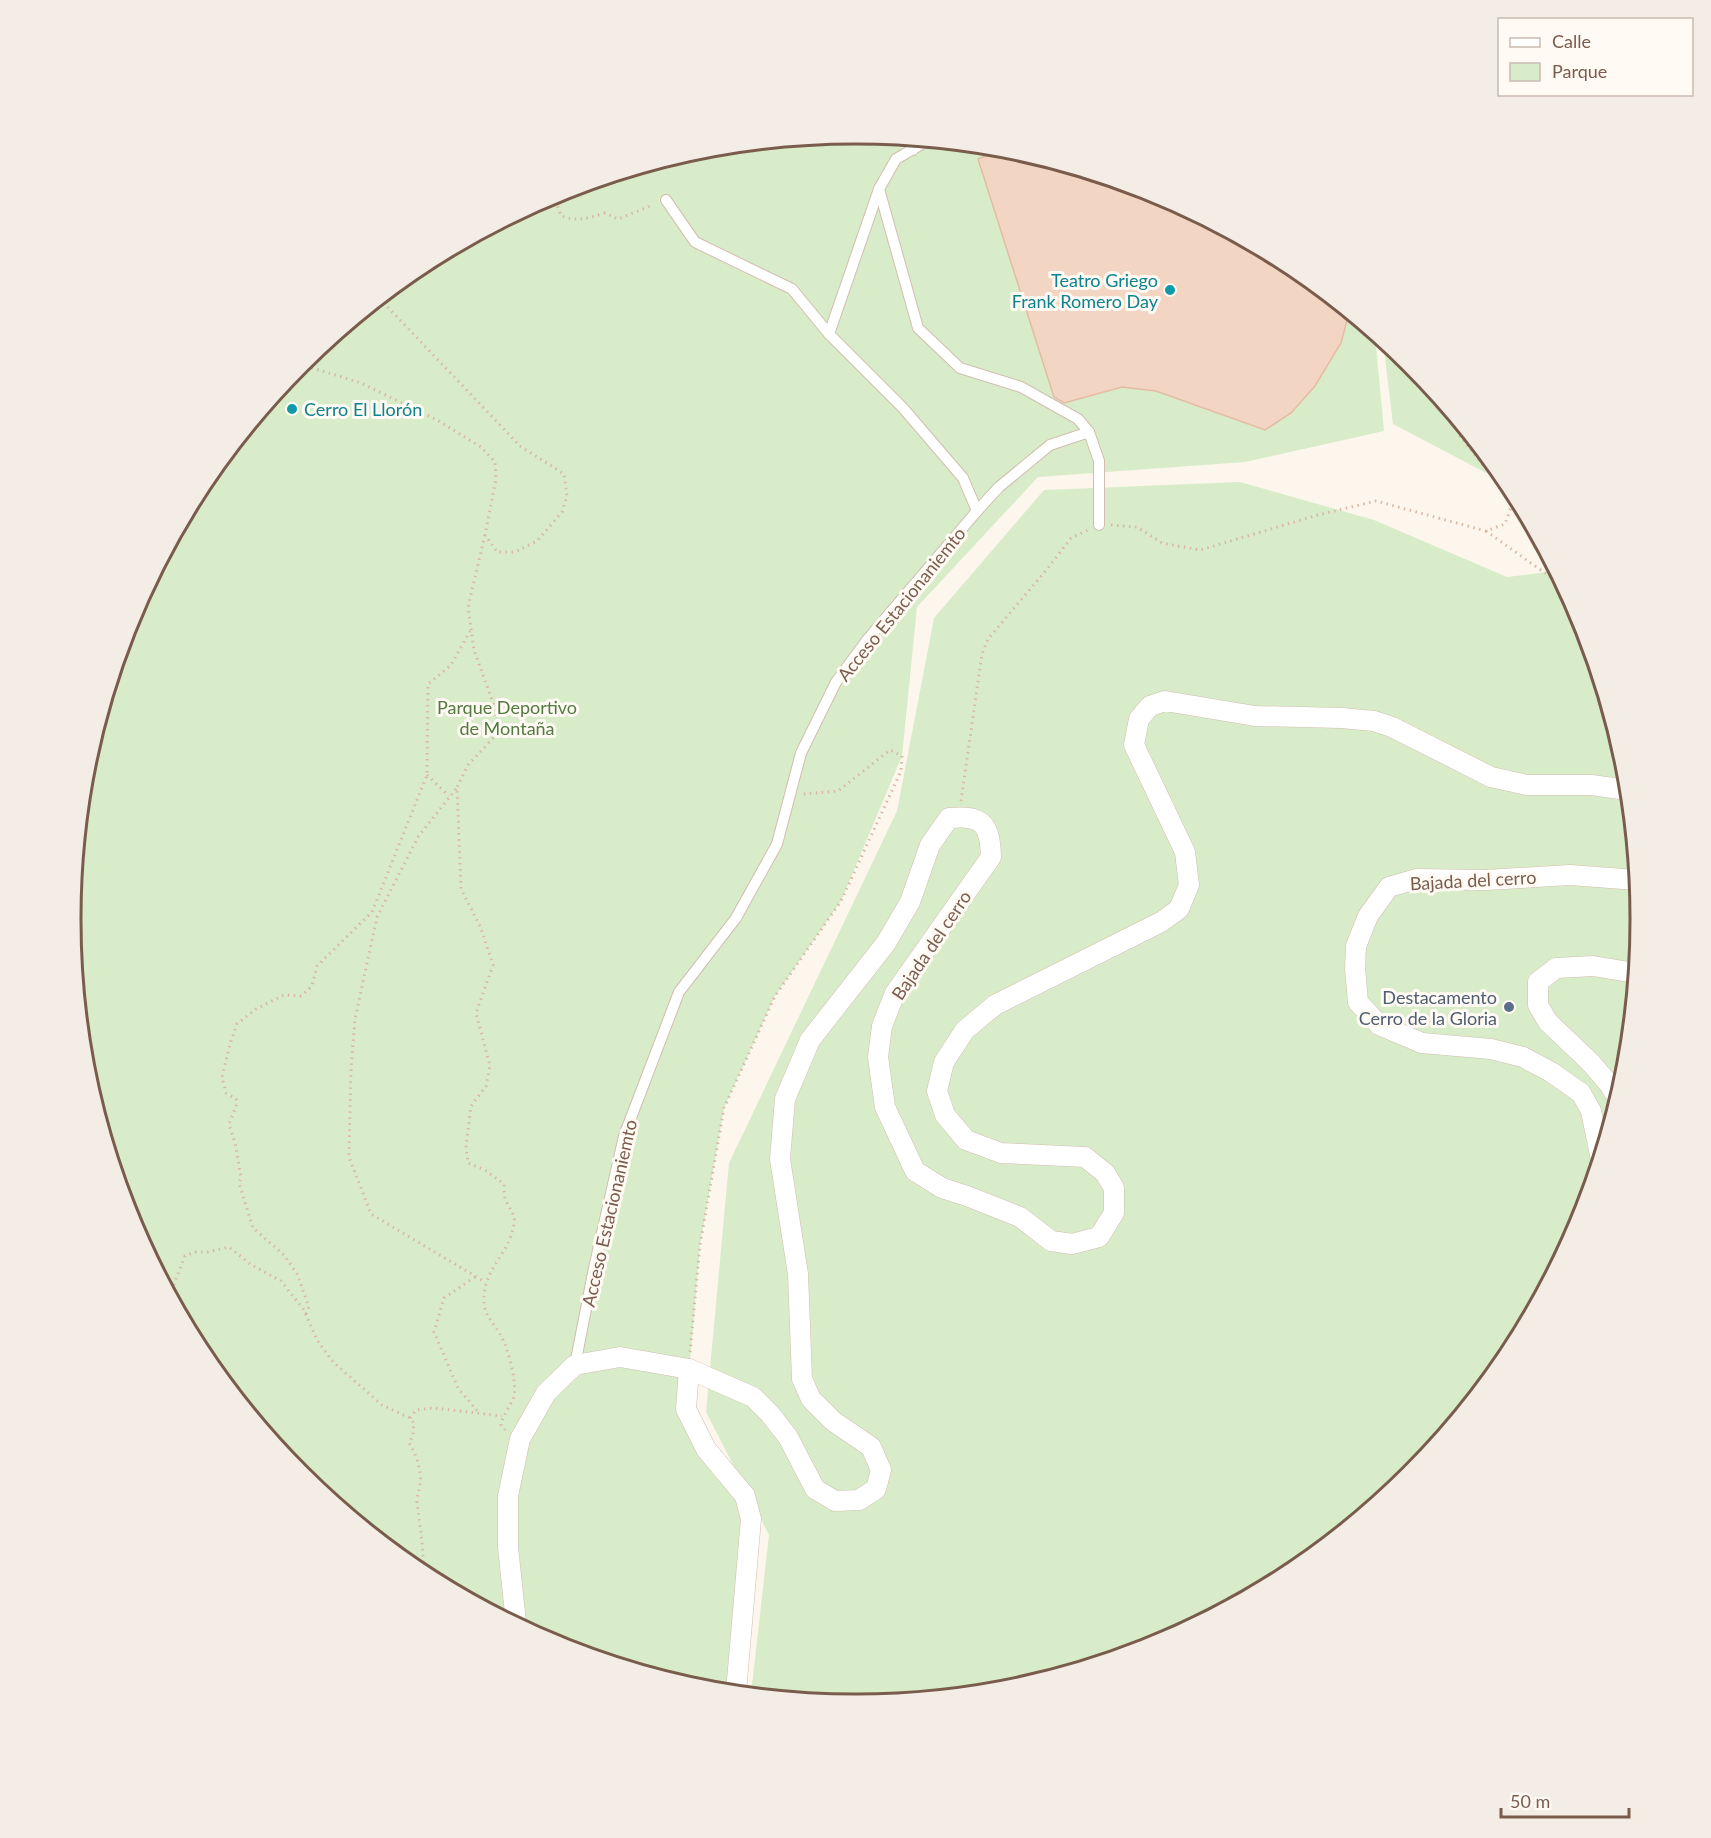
<svg xmlns="http://www.w3.org/2000/svg" width="1711" height="1838" viewBox="0 0 1711 1838" font-family="Lato,sans-serif">
<rect width="100%" height="100%" fill="#fdf6ec"/>
<!-- green -->
<g fill="#d8ecc9">
<path d="M856 134 1009 149 1156 194 1292 266 1375 335 1384 431 1245 462 1038 477 917 607 902 756 841 901 775 996 724 1108 700 1245 686 1409 751 1519 735 1692 702 1689 555 1644 419 1572 300 1474 203 1355 130 1219 86 1072 71 919 86 766 130 618 203 483 301 364 420 266 555 194 703 149Z"/>
<path d="M1383 342 1411 364 1509 485 1393 424Z"/>
<path d="M1240 482 1374 520 1507 577 1555 571 1581 619 1625 766 1640 919 1625 1072 1581 1220 1508 1355 1410 1474 1291 1572 1156 1644 1008 1689 855 1704 751 1694 769 1535 706 1412 729 1163 897 811 934 618 1044 490Z"/>
</g>
<!-- building -->
<path fill="#f3d5c3" stroke="#e6bba3" stroke-width="1.5" d="M1005 149 1156 194 1292 266 1349 313 1341 343 1315 386 1291 413 1265 430 1156 391 1122 387 1064 403 1054 397 978 159Z"/>
<g fill="none" stroke-linecap="round" stroke-linejoin="round">
<!-- lane casing -->
<g stroke="#d1beb0" stroke-width="12">
<g id="lane">
<path d="M908 139 913 150"/>
<path d="M879 189 918 328 960 368 1021 387 1078 419 1089 432 1099 461V525"/>
<path d="M829 334 879 189 896 159 927 141"/>
<path d="M977 511 999 487 1050 445 1089 432"/>
<path d="M575 1365 594 1268 624 1136 679 992 736 918 777 844 801 753 836 682 867 640 977 511 963 478 903 408 829 334 792 289 695 242 666 200"/>
</g>
</g>
<!-- street casing -->
<g stroke="#d1beb0" stroke-width="21">
<g id="street">
<path d="M1618 1098 1609 1084 1591 1063 1548 1022 1538 1005V982L1556 968 1593 966 1635 973"/>
<path d="M1600 1155 1591 1111 1581 1093 1551 1072 1523 1057 1491 1049 1422 1043 1379 1025 1358 1002 1355 968 1356 946 1368 916 1389 887 1416 879 1486 880 1570 875 1637 880"/>
<path d="M689 1369 686 1409 706 1449 745 1496 751 1519 736 1692"/>
<path d="M516 1623 508 1547V1496L520 1439 546 1393 575 1365 620 1357 689 1369 753 1397 770 1414 788 1437 815 1489 835 1501 859 1500 876 1489 881 1470 871 1447 833 1421 811 1399 802 1379 798 1274 780 1159 785 1099 810 1040 886 943 910 902 930 845 949 818C983 815 990 824 991 857L895 993 882 1026 878 1057 885 1107 915 1171 942 1188 967 1196 1020 1217 1051 1241 1072 1244 1099 1237 1114 1213V1188L1105 1173 1085 1157 1001 1153 966 1140 945 1115 937 1091 944 1062 965 1030 995 1005 1161 922 1179 909 1189 885 1185 852 1134 745 1139 719 1150 706 1165 701 1255 716 1342 718 1374 721 1392 727 1491 777 1527 785H1591L1628 790"/>
</g>
</g>
<!-- path -->
<g stroke="#d9b8a5" stroke-width="3" stroke-dasharray="1.5 4.5" stroke-linecap="butt">
<path d="M554 195 561 216C578 222 589 218 605 213L618 219 653 205"/>
<path d="M300 364 361 383 437 420 481 447 495 462 496 479 485 535 497 552H515L537 541 562 512 567 496 564 474 520 446 380 299"/>
<path d="M1111 525 1137 527 1162 543 1200 550 1318 515 1376 501 1486 531 1505 524 1515 496 1487 470 1459 435 1457 420"/>
<path d="M1486 531 1559 583 1567 593"/>
<path d="M485 535 468 607 474 650 496 711V735L468 765 457 787 461 889 480 926 493 965 476 1013 490 1066 486 1086 471 1106 466 1146 468 1163 485 1170 504 1184C504 1189 504 1194 505 1198 508 1207 516 1214 514 1223 511 1252 484 1268 484 1298 483 1314 492 1321 500 1334 508 1347 517 1382 514 1396 511 1406 503 1414 501 1425L505 1430"/>
<path d="M427 775 449 796"/>
<path d="M456 789 418 837 377 917 355 1019 351 1068 349 1157 371 1214 485 1282"/>
<path d="M961 801 982 654 988 639 1048 568 1071 538 1088 530"/>
<path d="M475 1277 444 1298 434 1332 458 1388 479 1413"/>
<path d="M172 1297 174 1284 185 1256 195 1252H207L229 1247 250 1264 281 1281 304 1310 317 1340 333 1362 382 1405 410 1418 414 1423 413 1435 409 1443C416 1453 422 1471 420 1484 419 1491 417 1495 417 1502 420 1528 424 1547 423 1574"/>
<path d="M306 1314 309 1307 297 1274 284 1255 253 1228 239 1183 241 1177 235 1143 229 1124 237 1104 236 1099 226 1093 222 1077 230 1044 237 1024 256 1009 284 995 301 996 312 986 317 966 372 912 427 775 428 684 451 665 470 631"/>
<path d="M690 1352 700 1245 724 1108 775 996 841 901 901 771 902 756 890 750 838 791 803 794"/>
<path d="M410 1418 416 1410 434 1408 502 1416"/>
</g>
<!-- lane -->
<use href="#lane" stroke="#fff" stroke-width="10"/>
<!-- street -->
<use href="#street" stroke="#fff" stroke-width="20"/>
</g>
<!-- markers -->
<g fill="#0f9aa8" stroke="#fffaf3" stroke-width="2">
<circle cx="1170" cy="290" r="6"/>
<circle cx="292" cy="409" r="6"/>
</g>
<circle fill="#5c6f8a" stroke="#fffaf3" stroke-width="2" cx="1509" cy="1007" r="6"/>
<g text-anchor="middle" dominant-baseline="central" stroke-width="6" stroke-linejoin="round" paint-order="stroke">
<!-- culture labels -->
<g font-size="18" fill="#0d838f" stroke="#fffaf3" text-anchor="end">
<text x="1158" y="280">Teatro Griego<tspan x="1158" dy="21">Frank Romero Day</tspan></text>
<text x="304" y="409" text-anchor="start">Cerro El Llorón</text>
</g>
<!-- street labels -->
<g font-size="18" fill="#7a5c4d" stroke="#fffaf3">
<text transform="translate(901 604) rotate(-51)">Acceso Estacionaniemto</text>
<text transform="translate(1473 880) rotate(-3)">Bajada del cerro</text>
<text transform="translate(931 945) rotate(-56)">Bajada del cerro</text>
<text transform="translate(609 1213) rotate(-77)">Acceso Estacionaniemto</text>
</g>
<!-- park labels -->
<g font-size="18" fill="#537a41" stroke="#fffaf3">
<text x="507" y="707">Parque Deportivo<tspan x="507" dy="21">de Montaña</tspan></text>
</g>
<!-- service labels -->
<g font-size="18" fill="#4e5e75" stroke="#fffaf3" text-anchor="end">
<text x="1497" y="997">Destacamento<tspan x="1497" dy="21">Cerro de la Gloria</tspan></text>
</g>
</g>
<!-- crop -->
<path d="M0 0H1711V1838H0ZM855 144H856A774 774 0 0 1 1630 918V920A774 774 0 0 1 856 1694H855A774 774 0 0 1 81 920V918A774 774 0 0 1 855 144Z" fill="#f4ede6" fill-rule="evenodd"/>
<path fill="none" stroke="#7a5c4d" stroke-width="3" d="M855 144H856A774 774 0 0 1 1630 918V920A774 774 0 0 1 856 1694H855A774 774 0 0 1 81 920V918A774 774 0 0 1 855 144Z"/>
<!-- legend -->
<rect x="1498" y="18" width="195" height="78" fill="#fffaf3" stroke="#cabbb1" stroke-width="1.5"/>
<rect x="1510" y="38" width="30" height="9" fill="#ffffff" stroke="#cabbb1" stroke-width="1.5"/>
<text x="1552" y="48" font-size="18" fill="#7a5c4d">Calle</text>
<rect x="1510" y="63" width="30" height="18" fill="#d8ecc9" stroke="#cabbb1" stroke-width="1.5"/>
<text x="1552" y="78" font-size="18" fill="#7a5c4d">Parque</text>
<!-- scale -->
<path d="M1501 1808v9h128v-9" fill="none" stroke="#7a5c4d" stroke-width="3"/>
<text x="1510" y="1808" font-size="18" fill="#7a5c4d" stroke="#fffaf3" stroke-width="4.5" paint-order="stroke">50 m</text>
</svg>
